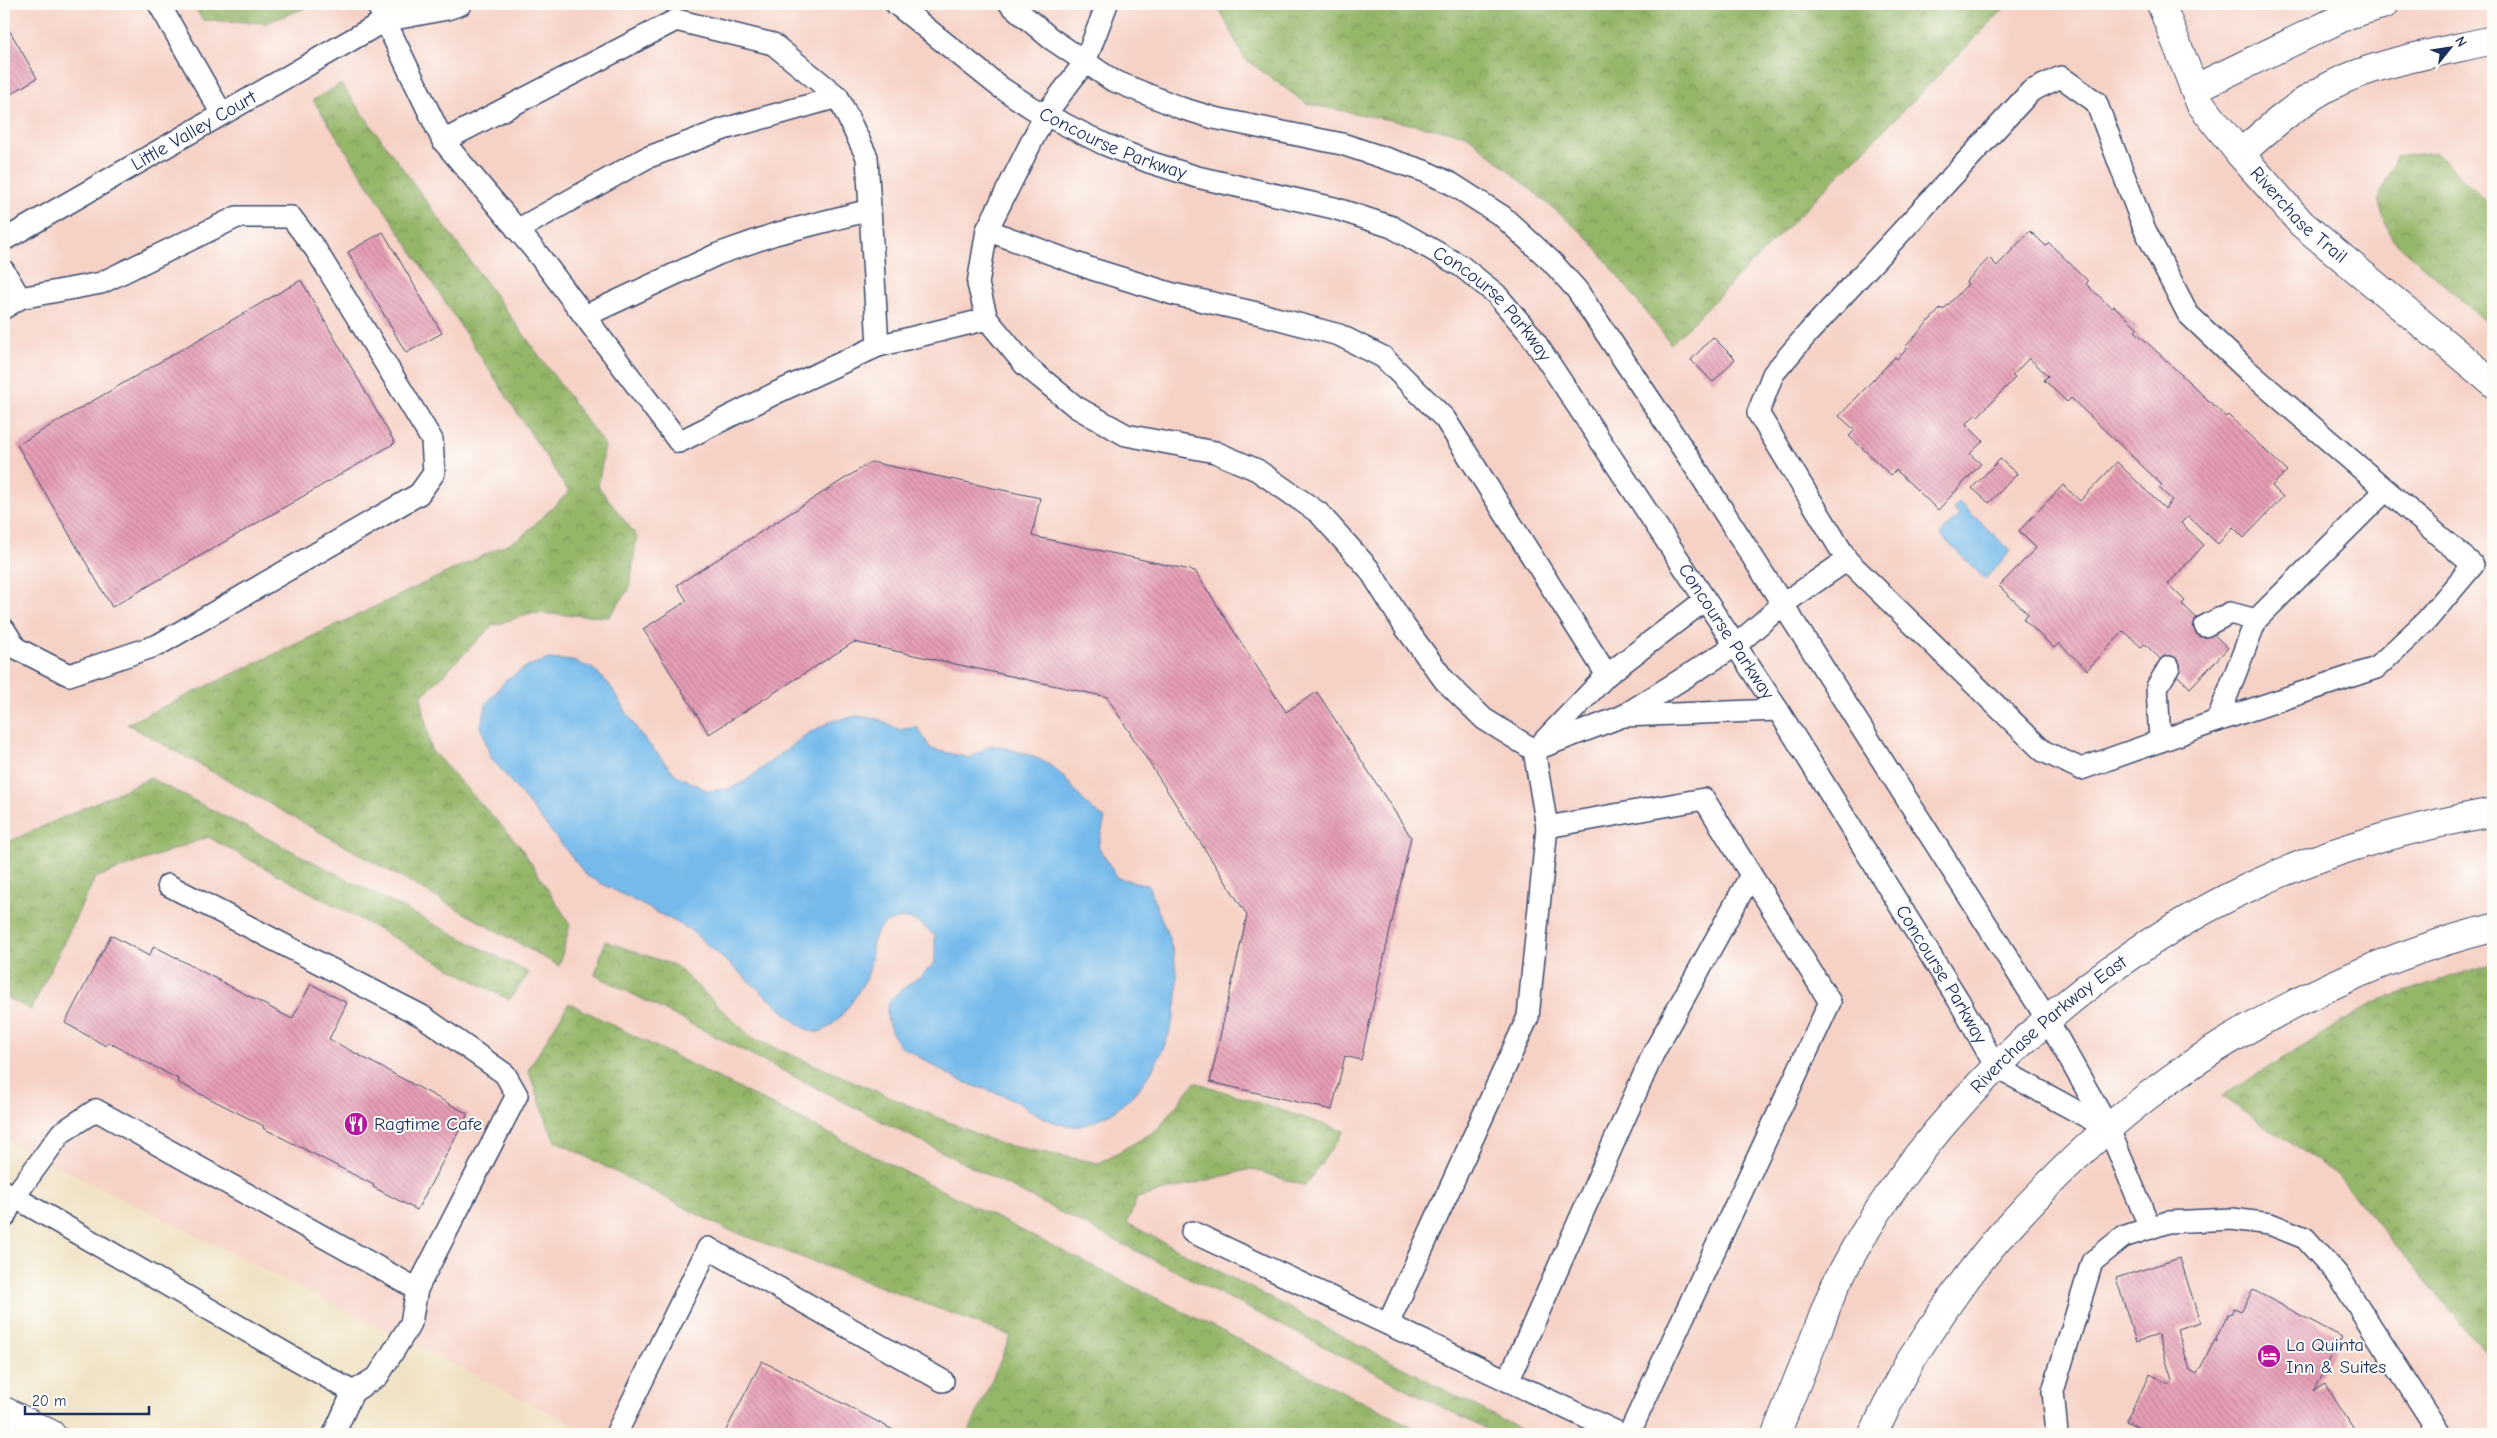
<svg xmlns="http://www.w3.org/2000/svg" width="2497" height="1438" viewBox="0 0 2497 1438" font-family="'Comic Neue',sans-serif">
<defs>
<pattern id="forest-crowns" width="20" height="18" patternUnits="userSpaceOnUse" patternTransform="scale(1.25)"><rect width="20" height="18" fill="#95b669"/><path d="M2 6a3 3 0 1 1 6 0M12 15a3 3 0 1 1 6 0" fill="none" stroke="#79945a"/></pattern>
<pattern id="building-back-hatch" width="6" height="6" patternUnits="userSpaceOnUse" patternTransform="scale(1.25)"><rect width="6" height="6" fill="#e79eb5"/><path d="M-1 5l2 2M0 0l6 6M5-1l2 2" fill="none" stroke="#ba8196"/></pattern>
</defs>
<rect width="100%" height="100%" fill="#fdfcf7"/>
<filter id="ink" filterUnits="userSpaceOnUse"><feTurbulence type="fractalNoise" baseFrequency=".02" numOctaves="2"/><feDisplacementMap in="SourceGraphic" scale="10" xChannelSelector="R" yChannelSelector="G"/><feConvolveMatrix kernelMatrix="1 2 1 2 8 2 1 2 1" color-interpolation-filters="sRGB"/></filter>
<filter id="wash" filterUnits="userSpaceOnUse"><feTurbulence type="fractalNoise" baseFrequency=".0096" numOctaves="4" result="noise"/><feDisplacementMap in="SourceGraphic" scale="20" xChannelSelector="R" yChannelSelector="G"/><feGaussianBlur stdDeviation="1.12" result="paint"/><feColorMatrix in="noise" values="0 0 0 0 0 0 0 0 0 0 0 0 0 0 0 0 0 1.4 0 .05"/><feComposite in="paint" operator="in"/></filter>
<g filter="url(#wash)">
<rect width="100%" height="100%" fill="#f0e1c2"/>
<!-- built -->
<path fill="#f6d1c6" d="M4 4H2493V1434H592L4 1139Z"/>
<!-- forest -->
<g fill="url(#forest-crowns)" stroke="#587264">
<path d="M192 4H306L305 8 266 23 203 20Z"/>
<path d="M1217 4H2009L1671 344 1589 239 1467 135 1307 104 1244 58Z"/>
<path d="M341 84 605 446 598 486 637 537 629 589 609 617 531 613 492 626 421 697 431 750 520 846 570 924 559 966 127 724 520 538 569 492 313 100Z"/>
<path d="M2435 152 2493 208V328L2390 237 2378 199 2396 157Z"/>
<path d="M150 778 529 973 509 1000 208 837 95 878 31 1010 4 996V844Z"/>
<path d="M605 941 676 966 752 1038 1000 1144 1099 1163 1157 1130 1195 1082 1344 1131 1305 1186 1251 1169 1137 1198 1127 1223 1529 1434H1495L595 975Z"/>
<path d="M2493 963V1356L2490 1358 2337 1175 2222 1096 2374 1002Z"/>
<path d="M569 1003 1427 1434H968L1011 1336 724 1228 554 1140 528 1070Z"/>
</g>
<!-- water -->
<g fill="#74baeb" stroke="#4874a4">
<path d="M1959 502 2011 551 1985 579 1940 535 1959 515 1953 509Z"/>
<path d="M549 659 572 661 592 668 609 684 640 734 676 775 708 791 728 789 744 782 807 734 832 721 857 716 878 719 900 730 917 727 931 749 970 758 991 745C1013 749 1039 756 1056 770 1074 785 1083 807 1105 818L1098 846 1117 878 1148 885C1158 912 1172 939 1176 967 1185 1022 1150 1097 1099 1119 1091 1123 1082 1127 1074 1126 1052 1126 1033 1111 1015 1101 997 1091 977 1088 959 1080 939 1070 919 1056 900 1046 864 993 910 993 935 962V936C920 922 908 913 888 922 884 924 877 930 875 935 870 948 873 963 867 976 860 991 836 1030 818 1032 809 1033 802 1026 795 1021L689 929 587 876 490 756 481 726 487 703 506 680 528 666Z"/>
</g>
<g id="blocks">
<!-- building -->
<g fill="url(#building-back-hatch)">
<path d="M4 21 37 78 4 98Z"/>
<path d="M2030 231 2046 246 2049 243 2088 281 2086 284 2112 308 2114 306 2138 328 2135 331 2226 417 2228 415 2287 471 2272 486 2283 497 2244 538 2233 527 2218 544 2188 516 2181 523 2204 545 2168 584 2185 601 2182 604 2228 648 2190 688 2145 644 2141 647 2124 631 2087 670 2059 643 2054 648 2023 619 2028 614 1999 586 2036 548 2019 531 2063 485 2080 501 2117 462 2165 509 2172 500 2159 488 2162 485 2071 398 2067 402 2044 380 2048 376 2029 358 2012 376 2015 378 1978 416 1976 414 1966 424 1983 441 1970 454 1981 464 1938 510 1896 470 1891 475 1849 436 1855 430 1839 416 1895 357 1897 359 1907 349 1905 347 1941 308 1943 310 1968 284 1966 282 1989 258 1997 266Z"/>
<path d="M383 232 442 333 406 353 348 252Z"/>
<path d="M301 280 395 443 112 607 17 445Z"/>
<path d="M1713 337 1735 359 1713 382 1691 360Z"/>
<path d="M2000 459 2017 474 1989 503 1972 488Z"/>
<path d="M871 462 1040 498 1032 536 1195 571 1286 712 1317 692 1411 837 1361 1060 1345 1056 1332 1110 1210 1082 1247 915 1107 697 854 642 709 734 643 629 687 601 677 585Z"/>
<path d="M111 935 149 956 154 946 292 1019 311 984 347 1003 329 1039 468 1114 417 1210 373 1187 374 1185 263 1128 264 1126 177 1082 178 1079 108 1042 106 1046 65 1023Z"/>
<path d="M2180 1258 2200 1322 2177 1329 2190 1370 2197 1374 2215 1340 2217 1342 2216 1338 2229 1313 2231 1314 2234 1308 2241 1311 2253 1290 2342 1337 2313 1391 2325 1384 2357 1434H2238L2232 1431 2230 1434H2140L2142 1429 2126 1421 2150 1374 2169 1384 2172 1380 2158 1335 2136 1342 2116 1278Z"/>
<path d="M762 1361 901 1434H724Z"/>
</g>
</g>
</g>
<g filter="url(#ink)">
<use href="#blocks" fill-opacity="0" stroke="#3b4a6d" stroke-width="1"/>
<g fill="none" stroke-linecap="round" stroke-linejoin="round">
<!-- service casing -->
<g stroke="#3b4a6d" stroke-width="24">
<g id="service">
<path d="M159 4 222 114"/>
<path d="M377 4 443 141 537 253 679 442 778 392 878 346 987 319 978 284 987 230"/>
<path id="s1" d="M896 4 1000 87 1032 108 1104 144 1149 162 1197 177 1334 208 1392 227 1461 266 1496 294 1530 334 1778 710 1959 1001 1996 1067 2109 1129"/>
<path d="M1010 4 1050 38 1112 80 1181 108 1214 118 1342 144 1424 171 1452 184 1502 216 1552 262 1577 290 1699 473 2047 1019 2109 1129 2150 1228"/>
<path d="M1107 4 1085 62 1045 115 987 230 1092 269 1173 294 1261 314 1339 335 1383 357 1445 419 1607 675"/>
<path d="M443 141 676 20 773 44 838 97 867 157 878 346"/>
<path d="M517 230 646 158 724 129 838 97"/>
<path id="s2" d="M4 240 384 21 447 9 461 4"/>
<path d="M4 271 20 298 101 283 237 217H291L316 250 432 440 434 473 419 494 158 645 69 675 16 648 4 629"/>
<path d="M4 308 20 298"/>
<path d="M585 316 718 254 775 234 870 210"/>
<path d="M987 319 1025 365 1076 407 1126 435 1215 452 1257 470 1319 513 1369 569 1405 627 1445 681 1484 719 1534 750 1547 827 1704 799 1830 1002 1629 1434"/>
<path d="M2205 626 2230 613 2256 620"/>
<path d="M1623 716 1778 710"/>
<path d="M2217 721 2256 620 2386 490"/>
<path d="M2160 741 2157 687 2169 667"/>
<path d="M1540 745 1607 675 1705 600"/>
<path d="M1534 750 1623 716 1735 646 1783 604 1847 560 1758 413 1773 374 1809 332 2031 91 2061 77 2096 102 2144 228 2188 314 2248 371 2473 565 2426 621 2376 668 2217 721 2081 769 2043 751 1847 560"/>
<path d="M168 885 422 1016 505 1074 517 1095 417 1289"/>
<path d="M4 1191 353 1392 334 1434"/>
<path d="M4 1218 14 1197 61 1133 96 1110 417 1289 411 1323 378 1376 353 1392"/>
<path d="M1192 1232 1621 1434"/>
<path d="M1388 1324 1528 1017 1547 827"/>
<path d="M1508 1381 1653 1054 1751 875"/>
<path d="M616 1434 708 1248 943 1381"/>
<path d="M2057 1434 2053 1391 2092 1262 2123 1237 2168 1222 2232 1219 2270 1224 2305 1238 2338 1275 2440 1434"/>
</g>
</g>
<!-- minor casing -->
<g stroke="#3b4a6d" stroke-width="30">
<g id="minor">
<path id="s3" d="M2161 4 2200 103 2240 154 2302 224 2493 383"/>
<path d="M2194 89 2350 14 2385 4"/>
<path d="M2240 154C2268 129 2295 105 2328 87 2375 62 2442 52 2493 40"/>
</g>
</g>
<!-- tertiary casing -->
<g stroke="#3b4a6d" stroke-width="30">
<g id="tertiary">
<path id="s4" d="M1776 1434C1790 1400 1803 1366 1817 1332 1824 1315 1829 1297 1838 1280 1924 1112 2086 962 2258 883 2332 849 2413 827 2493 812"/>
<path d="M1873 1434C1886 1410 1896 1383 1911 1360 1938 1317 1974 1264 2009 1226 2050 1181 2096 1136 2145 1098 2242 1023 2373 957 2493 928"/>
</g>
</g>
<!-- secondary casing -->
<g stroke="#3b4a6d" stroke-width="30">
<path id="secondary" d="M4 1411 51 1434"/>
</g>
<!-- service -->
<use href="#service" stroke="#fff" stroke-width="21"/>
<!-- minor -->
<use href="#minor" stroke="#fff" stroke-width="28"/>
<!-- tertiary -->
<use href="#tertiary" stroke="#fff" stroke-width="28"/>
<!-- secondary -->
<use href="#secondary" stroke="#fff" stroke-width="28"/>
</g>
</g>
<!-- icons -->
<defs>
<g id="restaurant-disc" transform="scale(1.25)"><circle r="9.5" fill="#b5179e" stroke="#fdfcf7"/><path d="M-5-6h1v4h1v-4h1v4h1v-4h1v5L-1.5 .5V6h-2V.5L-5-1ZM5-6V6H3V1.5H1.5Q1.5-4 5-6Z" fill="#fff"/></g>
<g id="hotel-disc" transform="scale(1.25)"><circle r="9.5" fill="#b5179e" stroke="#fdfcf7"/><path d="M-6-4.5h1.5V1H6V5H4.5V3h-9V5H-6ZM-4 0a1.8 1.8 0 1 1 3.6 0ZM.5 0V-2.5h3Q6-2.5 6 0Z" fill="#fff"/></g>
</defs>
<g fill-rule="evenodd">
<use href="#restaurant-disc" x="356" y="1124"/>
<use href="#hotel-disc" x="2269" y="1356"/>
</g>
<g text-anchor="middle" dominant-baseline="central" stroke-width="4" stroke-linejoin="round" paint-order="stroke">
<!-- street labels -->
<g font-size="19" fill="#1b2f5e" stroke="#fdfcf7">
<text stroke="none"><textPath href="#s2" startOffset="219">Little Valley Court</textPath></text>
<text stroke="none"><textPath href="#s1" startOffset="260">Concourse Parkway</textPath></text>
<text stroke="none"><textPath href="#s3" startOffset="256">Riverchase Trail</textPath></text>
<text stroke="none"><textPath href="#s1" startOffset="680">Concourse Parkway</textPath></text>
<text stroke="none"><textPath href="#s1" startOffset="1085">Concourse Parkway</textPath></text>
<text stroke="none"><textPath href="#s1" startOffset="1490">Concourse Parkway</textPath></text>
<text stroke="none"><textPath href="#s4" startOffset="500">Riverchase Parkway East</textPath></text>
</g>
<!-- poi labels -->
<g font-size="19" fill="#1b2f5e" stroke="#fdfcf7" text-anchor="start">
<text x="374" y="1124">Ragtime Cafe</text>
<text x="2286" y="1345">La Quinta<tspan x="2286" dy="22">Inn &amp; Suites</tspan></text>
</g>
</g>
<!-- margin -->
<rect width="2497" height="1438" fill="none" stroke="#fdfcf7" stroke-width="20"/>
<!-- north arrow -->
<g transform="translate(2450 48) rotate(60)" stroke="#fdfcf7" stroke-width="4" paint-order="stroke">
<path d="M0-4L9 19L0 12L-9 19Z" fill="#1b2f5e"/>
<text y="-8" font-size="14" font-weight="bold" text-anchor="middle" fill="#1b2f5e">N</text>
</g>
<!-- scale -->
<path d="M25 1406v8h124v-8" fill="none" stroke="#1b2f5e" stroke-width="2.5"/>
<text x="32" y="1406" font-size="15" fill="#1b2f5e" stroke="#fdfcf7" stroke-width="4" paint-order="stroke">20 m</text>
</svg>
